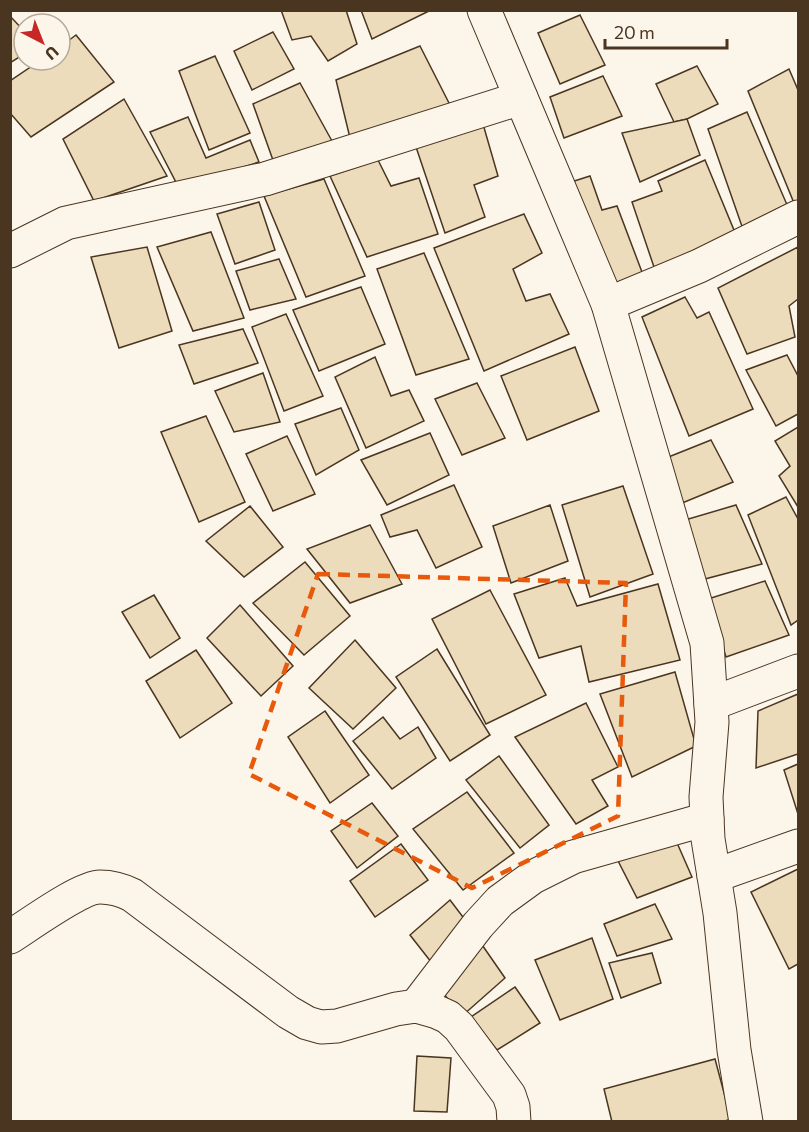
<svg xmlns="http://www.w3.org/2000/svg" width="809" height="1132" viewBox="0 0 809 1132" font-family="Commissioner,sans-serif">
<rect width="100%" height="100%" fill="#fbf6e9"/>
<!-- building -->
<g fill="#ecdcbc" stroke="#4a3520" stroke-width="1.5">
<path d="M281 10H346L357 44 328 61 311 36 292 40Z"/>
<path d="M361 10H431L372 39Z"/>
<path d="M580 15 605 65 560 84 538 33Z"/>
<path d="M10 16 24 31V54L10 63Z"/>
<path d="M273 32 294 69 252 90 234 51Z"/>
<path d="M76 35 114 82 31 137 10 113V81L41 60H60V47Z"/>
<path d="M420 46 450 105 350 138 336 80Z"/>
<path d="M215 56 250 133 209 150 179 71Z"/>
<path d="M697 66 718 104 687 119 674 122 656 84Z"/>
<path d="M789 69 798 90V200L794 203 748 91Z"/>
<path d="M603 76 622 116 564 138 550 97Z"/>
<path d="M300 83 332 141 274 163 253 104Z"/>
<path d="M124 99 167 176 94 201 63 139Z"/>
<path d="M747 112 791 214 745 235 708 129Z"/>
<path d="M188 117 206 158 250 140 259 162 179 188 150 132Z"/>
<path d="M687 119 700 155 640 182 622 133Z"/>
<path d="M483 124 498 176 474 185 485 217 445 233 415 144Z"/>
<path d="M378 160 391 186 419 178 438 234 367 257 330 176Z"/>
<path d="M705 160 736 235 656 273 632 202 662 191 658 181Z"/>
<path d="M590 176 602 210 617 206 645 280 611 293 565 184Z"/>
<path d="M324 179 365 276 306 297 264 196Z"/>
<path d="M259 202 275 250 235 264 217 214Z"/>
<path d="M524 214 542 253 513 269 526 301 550 294 569 334 484 371 434 248Z"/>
<path d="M211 232 244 318 193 331 157 247Z"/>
<path d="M147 247 172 331 119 348 91 257Z"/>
<path d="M798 247V299L789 306 795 337 747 354 718 288Z"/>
<path d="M424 253 469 359 416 375 377 269Z"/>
<path d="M279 259 296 299 250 310 236 271Z"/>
<path d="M361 287 385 344 319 371 293 310Z"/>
<path d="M685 297 697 318 709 312 753 409 689 436 642 317Z"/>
<path d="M286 314 323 396 284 411 252 327Z"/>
<path d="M243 329 258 363 194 384 179 345Z"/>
<path d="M575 347 599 411 527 440 501 376Z"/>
<path d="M787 355 798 376V414L776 426 746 370Z"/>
<path d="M375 357 391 396 409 390 424 421 366 448 335 377Z"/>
<path d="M263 373 280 422 234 432 215 391Z"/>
<path d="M477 383 505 438 462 455 435 399Z"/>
<path d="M341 408 359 450 316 475 295 424Z"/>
<path d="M206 416 245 502 199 522 161 432Z"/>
<path d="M798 427V507L779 476 790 466 775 441Z"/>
<path d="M430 433 449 475 387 505 361 460Z"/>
<path d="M287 436 315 494 273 511 246 454Z"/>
<path d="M711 440 733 482 675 506 661 460Z"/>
<path d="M454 485 482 547 436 568 417 530 390 537 381 515Z"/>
<path d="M623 486 653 574 590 597 562 505Z"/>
<path d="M786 497 798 519V620L791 625 748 515Z"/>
<path d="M550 505 568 561 511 583 493 526Z"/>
<path d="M736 505 762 564 701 580 685 520Z"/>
<path d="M250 506 283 547 244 577 206 541Z"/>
<path d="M370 525 402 584 350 603 307 549Z"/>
<path d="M305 562 350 616 304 655 253 603Z"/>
<path d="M565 578 577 606 658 584 680 660 589 682 581 646 539 658 514 594Z"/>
<path d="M765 581 789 635 726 657 708 599Z"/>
<path d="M490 590 546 695 486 724 432 619Z"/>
<path d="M154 595 180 638 150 658 122 612Z"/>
<path d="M240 605 293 666 261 696 207 638Z"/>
<path d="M355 640 396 688 353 729 309 688Z"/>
<path d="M437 649 490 735 450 761 396 677Z"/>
<path d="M196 650 232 703 180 738 146 681Z"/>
<path d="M675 672 696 746 632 777 600 694Z"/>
<path d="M798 694V754L756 768 758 711Z"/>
<path d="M586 703 618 767 592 780 608 806 576 824 515 737Z"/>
<path d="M325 711 369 775 330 803 288 737Z"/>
<path d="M383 717 400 739 418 727 436 758 392 789 353 741Z"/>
<path d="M499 756 549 825 520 848 466 780Z"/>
<path d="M798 764V814L784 770Z"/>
<path d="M467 792 514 853 463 890 413 829Z"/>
<path d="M372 803 398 836 357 868 331 831Z"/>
<path d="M674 836 692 877 637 898 614 853Z"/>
<path d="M401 844 428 880 375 917 350 881Z"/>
<path d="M798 869V964L789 969 751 892Z"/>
<path d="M450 900 466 921 435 967 410 935Z"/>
<path d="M655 904 672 939 617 956 604 924Z"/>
<path d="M592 938 613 999 560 1020 535 960Z"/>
<path d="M478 939 505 978 462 1016 438 987Z"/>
<path d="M652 953 661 983 621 998 609 963Z"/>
<path d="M515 987 540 1023 497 1050 471 1017Z"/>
<path d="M417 1056 451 1058 447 1112 414 1111Z"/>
<path d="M715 1059 731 1119 722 1122H612L604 1089Z"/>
</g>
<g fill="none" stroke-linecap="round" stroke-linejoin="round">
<!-- street casing -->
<g stroke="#4a3520" stroke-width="35">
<g id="street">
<path d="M484 10 608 304 707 643 712 722 706 797 708 839 720 913 734 1050 746 1122"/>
<path d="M10 251 66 223 265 179 521 98"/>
<path d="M608 304 699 266 798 217"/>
<path d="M711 704 798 671"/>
<path d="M714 876 798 846"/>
<path d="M10 937C29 925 81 887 100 887 112 887 122 890 132 895L288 1012 307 1023 321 1027 337 1026 396 1009 416 1006 437 1012 448 1017 459 1027 509 1095 513 1107 514 1122"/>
<path d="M416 1006 478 925 500 901 533 877 573 857 707 819"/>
</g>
</g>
<!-- street -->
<use href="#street" stroke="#fbf6e9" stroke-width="33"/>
</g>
<!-- marked area -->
<path fill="none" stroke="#e8590c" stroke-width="4.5" stroke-dasharray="12 8" stroke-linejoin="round" d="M318 574 626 583 618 816 472 888 249 774Z"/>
<!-- border -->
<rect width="809" height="1132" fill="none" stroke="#4a3520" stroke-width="24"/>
<!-- north arrow -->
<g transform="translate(42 42) rotate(138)"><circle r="28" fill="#fbf6e9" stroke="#b4a999" stroke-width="1.5"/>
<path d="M0-4.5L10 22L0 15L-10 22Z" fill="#c62828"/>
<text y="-9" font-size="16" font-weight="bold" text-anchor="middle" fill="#4a3520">U</text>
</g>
<!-- scale -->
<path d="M605 39v9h122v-9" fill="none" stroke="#4a3520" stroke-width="3"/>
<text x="614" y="39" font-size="18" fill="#4a3520" stroke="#fbf6e9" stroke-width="4.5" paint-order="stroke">20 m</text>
</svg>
